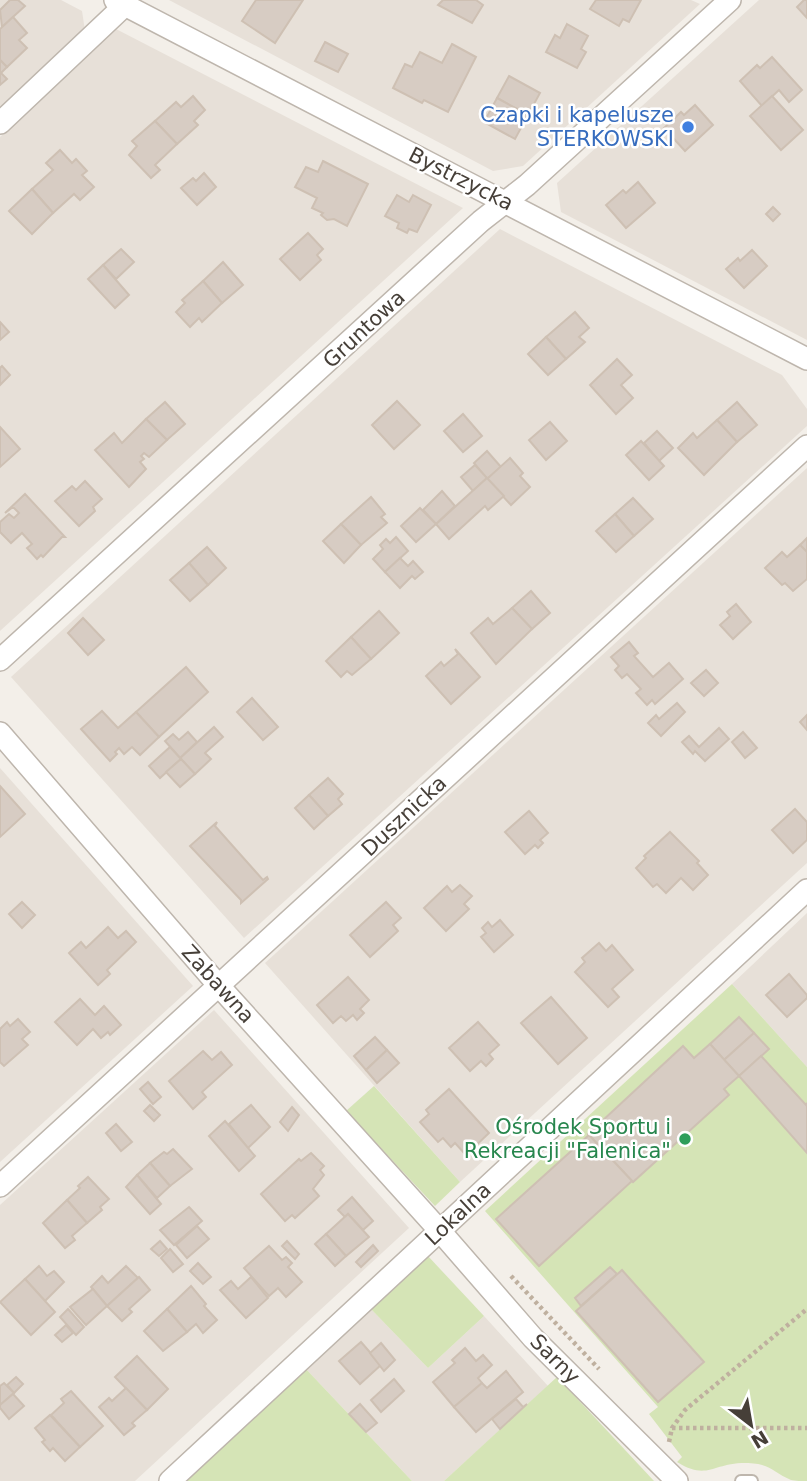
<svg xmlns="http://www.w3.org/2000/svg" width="807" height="1481" viewBox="0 0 807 1481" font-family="'DejaVu Sans',sans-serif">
<rect width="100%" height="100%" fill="#f3efe9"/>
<!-- residential -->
<g fill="#e7e0d8">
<path d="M0 0H61L82 11 85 31 0 110Z"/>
<path d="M169 0H691L700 4 523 166 493 171Z"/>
<path d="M759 0H807V340L561 212 557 183Z"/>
<path d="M116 29 463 208 0 631V137Z"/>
<path d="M500 229 782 375 807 409V426L244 938 11 677Z"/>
<path d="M807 468V863L460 1182 265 963Z"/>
<path d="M0 768 193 986 0 1162Z"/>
<path d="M807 913V1067L732 984Z"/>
<path d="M214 1010 409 1228 135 1481H0V1205Z"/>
<path d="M370 1308 428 1368 484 1316 548 1386 444 1481H412L305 1368Z"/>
</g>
<!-- green -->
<g fill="#d5e4b6">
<path d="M732 984 807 1067V1481C802 1481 795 1481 791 1480 772 1472 770 1463 745 1463 712 1463 708 1481 677 1462L682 1457 649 1414 658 1407 485 1211Z"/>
<path d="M374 1086 460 1182 435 1206 346 1111Z"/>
<path d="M427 1255 484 1316 428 1368 370 1308Z"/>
<path d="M305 1368 412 1481H185Z"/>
<path d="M557 1377 654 1481H444Z"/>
</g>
<!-- building -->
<g fill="#d7ccc3" stroke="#cec0b3" stroke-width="2">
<path d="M10 0H18L25 6 2 27 0 10Z"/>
<path d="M256 0H303L275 43 242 21Z"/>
<path d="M443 0H476L483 5 472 23 438 5Z"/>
<path d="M596 0H641L629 22 623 19 619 26 590 9Z"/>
<path d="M804 0H807V18L797 7Z"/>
<path d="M13 17 27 33 19 40 27 48 7 67 0 60V29Z"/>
<path d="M567 24 588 36 581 49 586 52 577 68 546 52 555 35 560 38Z"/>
<path d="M325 42 348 54 338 72 315 61Z"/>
<path d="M452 44 476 57 448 112 424 100 422 103 393 88 405 64 412 67 420 52 442 63Z"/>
<path d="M772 57 802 90 789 102 779 90 762 106 740 81 757 65 760 68Z"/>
<path d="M0 60 7 67 1 73 7 79 0 85Z"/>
<path d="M509 76 540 93 528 115 497 98Z"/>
<path d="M193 96 205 110 194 121 198 125 177 144 155 121 176 102 181 107Z"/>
<path d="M772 96 803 130 781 150 750 116Z"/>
<path d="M497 98 528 115 515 139 484 122Z"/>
<path d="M695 105 713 125 685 151 664 128 681 112 684 115Z"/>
<path d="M155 121 177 144 155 165 160 170 151 178 129 155 137 146 132 141Z"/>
<path d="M60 150 72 163 76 159 87 171 82 175 94 187 80 200 74 194 53 213 32 189 53 170 46 163Z"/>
<path d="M323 161 368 184 347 226 334 219 327 220 321 215 323 213 312 208 317 198 295 187 306 167 318 172Z"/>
<path d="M204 173 216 187 197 205 181 188 193 178 196 181Z"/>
<path d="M638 182 655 203 626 228 606 205 623 190 626 193Z"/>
<path d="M32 189 53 213 32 234 9 211Z"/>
<path d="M397 195 409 202 413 195 431 205 417 232 409 229 407 233 397 228 399 223 385 216Z"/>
<path d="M773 207 780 214 773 221 766 214Z"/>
<path d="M308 233 323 249 317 255 321 260 300 280 280 259Z"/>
<path d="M121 249 134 262 116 279 103 265Z"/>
<path d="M752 250 767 266 744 288 726 269 738 258 740 261Z"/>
<path d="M223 262 243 285 222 303 203 281Z"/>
<path d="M103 265 129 295 115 308 88 279Z"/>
<path d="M203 281 222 303 202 322 199 318 190 327 176 312 185 303 182 300Z"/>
<path d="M575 312 589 328 579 337 585 342 566 359 546 337Z"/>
<path d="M0 322 9 332 0 340Z"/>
<path d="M546 337 566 359 548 375 528 354Z"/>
<path d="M617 359 632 375 621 385 633 398 616 414 590 385Z"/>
<path d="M2 366 10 375 0 385V368Z"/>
<path d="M397 401 420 425 394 449 372 425Z"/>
<path d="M165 402 185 424 167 440 146 419Z"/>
<path d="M737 402 757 425 737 442 717 420Z"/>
<path d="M463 414 482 436 463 452 444 431Z"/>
<path d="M146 419 167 440 149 457 144 453 141 456 144 459 140 462 146 469 129 487 95 450 114 433 122 443Z"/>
<path d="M717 420 737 442 704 475 678 448 693 433 697 438Z"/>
<path d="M550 422 567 441 546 460 529 440Z"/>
<path d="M0 427 20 449 0 467Z"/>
<path d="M657 431 673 448 659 461 644 443Z"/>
<path d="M641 441 664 466 649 480 626 455Z"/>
<path d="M487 451 501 467 487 479 474 463Z"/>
<path d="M510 458 523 473 520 476 530 487 511 505 487 479Z"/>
<path d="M475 465 487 478 473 491 461 477Z"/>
<path d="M487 478 504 496 488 510 485 506 449 539 436 524Z"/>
<path d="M85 481 102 499 93 507 95 511 79 526 55 501 72 486 76 490Z"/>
<path d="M442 491 455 506 436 524 423 510Z"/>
<path d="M25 494 65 537H62L43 557 41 555 37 559 27 548 32 544 22 533 11 543 0 532V522L9 514 14 518 19 513 13 507 5 513Z"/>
<path d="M371 497 385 514 381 517 387 523 361 545 341 524Z"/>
<path d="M633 498 653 519 634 536 615 514Z"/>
<path d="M420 508 436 524 416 542 401 526Z"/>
<path d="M615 514 634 536 616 552 596 531Z"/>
<path d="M341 524 361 545 344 563 323 541Z"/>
<path d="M396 537 408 551 385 572 373 559 383 549 380 545 386 539 390 543Z"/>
<path d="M807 538V552L800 545Z"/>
<path d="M800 545 807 552V579L793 591 785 583 782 585 765 568 782 552 787 557Z"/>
<path d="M207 547 226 568 208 585 189 563Z"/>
<path d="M400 558 408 566 413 561 423 572 415 579 412 576 400 588 385 572Z"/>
<path d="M189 563 208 585 190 601 170 580Z"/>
<path d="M531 591 550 613 532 629 512 608Z"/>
<path d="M736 604 751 622 733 639 720 625 730 616 727 612Z"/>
<path d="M512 608 532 629 496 664 471 633 488 618 493 624Z"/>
<path d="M379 611 399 633 371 659 351 637Z"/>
<path d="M83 618 104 640 88 655 68 633Z"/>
<path d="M351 637 371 659 352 675 347 671 341 677 326 661Z"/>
<path d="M629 642 638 653 634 656 653 677 669 663 683 679 655 704 652 700 647 705 636 693 641 689 627 674 622 678 615 670 619 666 611 657Z"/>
<path d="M455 649 480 677 451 704 426 676 441 662 444 666 458 654Z"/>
<path d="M186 667 208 692 159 737 136 712Z"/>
<path d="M706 670 718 683 704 696 691 683Z"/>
<path d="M252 698 278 727 263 740 237 712Z"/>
<path d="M677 703 685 712 661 736 648 723 656 715 659 719Z"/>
<path d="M102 711 118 728 136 712 159 737 140 755 132 747 124 754 119 748 115 752 117 754 110 761 81 729Z"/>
<path d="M807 715V730L800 722Z"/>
<path d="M214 727 223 737 205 753 211 759 195 774 180 758Z"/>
<path d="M719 728 729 739 705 761 695 751 693 754 682 742 689 736 699 747Z"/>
<path d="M188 732 197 742 180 758 165 741 173 734 179 740Z"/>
<path d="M743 732 757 748 745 758 732 742Z"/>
<path d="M170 747 181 759 160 778 149 766Z"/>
<path d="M181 759 195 774 180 787 166 772Z"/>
<path d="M328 778 343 794 338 799 342 804 328 816 309 795Z"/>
<path d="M0 786 25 814 0 837Z"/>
<path d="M309 795 328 816 314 829 295 808Z"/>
<path d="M795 809 807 822V840L793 853 772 830Z"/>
<path d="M529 811 548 833 540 840 543 843 538 848 535 845 525 854 505 832Z"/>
<path d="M217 822 215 826 263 880 267 877 268 879 241 903V900L190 846Z"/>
<path d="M670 832 699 861 697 863 708 875 693 890 681 878 666 893 657 884 653 887 636 868 646 858 644 856Z"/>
<path d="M460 885 472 896 464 904 469 909 446 931 424 908 447 886 452 892Z"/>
<path d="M22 902 35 915 22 928 9 914Z"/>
<path d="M386 902 401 918 393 925 398 931 370 957 350 935Z"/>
<path d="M500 920 513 935 494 952 481 937 486 933 482 928 488 922 492 927Z"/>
<path d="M108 927 118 938 126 931 136 942 107 970 110 974 98 985 69 953 81 942 86 948Z"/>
<path d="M599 943 606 951 612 945 633 970 612 989 619 997 608 1007 575 972 585 962 582 958Z"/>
<path d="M789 974 807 995V998L787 1017 766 995Z"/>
<path d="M348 977 369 1000 360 1009 364 1013 357 1020 353 1015 346 1021 341 1016 333 1023 317 1005Z"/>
<path d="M551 997 587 1038 558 1064 521 1023Z"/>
<path d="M80 999 95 1015 104 1006 121 1025 110 1035 108 1032 101 1038 93 1029 77 1045 55 1022Z"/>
<path d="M739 1017 754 1033 724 1060 710 1044Z"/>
<path d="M18 1019 30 1032 22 1039 28 1045 4 1066 0 1062V1029L7 1022 10 1026Z"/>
<path d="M478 1022 499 1045 489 1054 493 1059 486 1066 481 1061 470 1071 449 1048Z"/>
<path d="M754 1033 769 1049 739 1076 724 1060Z"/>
<path d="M375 1037 387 1050 366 1070 354 1056Z"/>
<path d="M710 1044 739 1076 724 1089 729 1095 633 1182 588 1134 683 1046 694 1058Z"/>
<path d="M387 1050 399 1063 377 1083 366 1070Z"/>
<path d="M203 1051 212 1060 221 1052 232 1065 202 1092 206 1097 193 1109 169 1081Z"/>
<path d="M761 1056 806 1105 807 1103V1153L739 1076Z"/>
<path d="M148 1082 161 1097 153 1104 140 1089Z"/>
<path d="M449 1089 489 1133 466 1155 455 1143 451 1147 443 1138 438 1142 420 1122 429 1114 426 1110Z"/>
<path d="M150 1105 160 1115 154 1121 144 1111Z"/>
<path d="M251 1105 270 1127 248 1148 229 1124Z"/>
<path d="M292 1107 299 1115 288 1131 280 1122Z"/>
<path d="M225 1121 255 1156 239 1171 209 1136Z"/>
<path d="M116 1124 132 1142 121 1151 106 1133Z"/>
<path d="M589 1135 632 1181 539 1266 496 1219Z"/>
<path d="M173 1149 192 1169 170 1186 150 1163 164 1152 167 1154Z"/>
<path d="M311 1153 324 1166 320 1170 324 1175 313 1189 319 1196 295 1218 292 1215 285 1221 261 1194 299 1159 301 1161Z"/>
<path d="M150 1163 170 1186 157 1198 137 1175Z"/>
<path d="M137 1175 161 1204 150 1214 126 1187Z"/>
<path d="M88 1177 109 1199 100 1207 102 1210 87 1223 67 1200 80 1188 78 1186Z"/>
<path d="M352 1197 373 1221 363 1230 348 1214 345 1217 338 1210Z"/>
<path d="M67 1200 87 1223 72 1236 75 1240 65 1248 43 1223Z"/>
<path d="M189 1207 202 1221 174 1245 160 1230Z"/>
<path d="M348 1214 369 1237 346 1256 326 1234Z"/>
<path d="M197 1226 209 1239 187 1258 176 1245Z"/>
<path d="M326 1234 346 1256 335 1266 315 1244Z"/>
<path d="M160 1241 167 1249 159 1256 151 1249Z"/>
<path d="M287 1241 299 1254 295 1259 282 1246Z"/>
<path d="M373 1245 378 1251 361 1267 356 1262Z"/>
<path d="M269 1246 282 1260 286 1257 292 1263 288 1267 302 1282 286 1297 278 1288 269 1296 244 1268Z"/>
<path d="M170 1249 183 1264 173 1272 161 1258Z"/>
<path d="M198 1263 211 1277 203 1284 190 1271Z"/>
<path d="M39 1266 47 1276 54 1271 64 1282 45 1301 25 1279Z"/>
<path d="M126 1266 138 1278 107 1306 91 1287 102 1276 108 1283Z"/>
<path d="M610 1267 617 1274 581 1306 575 1298Z"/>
<path d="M622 1270 704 1362 658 1402 576 1311Z"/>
<path d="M139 1277 150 1290 129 1309 132 1312 122 1321 107 1306Z"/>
<path d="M251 1277 268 1298 246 1318 220 1290 231 1281 238 1289Z"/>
<path d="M25 1279 55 1312 31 1335 0 1302Z"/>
<path d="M191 1286 206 1304 204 1306 217 1320 203 1333 196 1324 187 1332 167 1309Z"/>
<path d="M93 1289 107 1306 86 1325 70 1307Z"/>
<path d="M68 1309 84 1327 76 1335 60 1317Z"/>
<path d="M167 1309 187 1332 163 1351 144 1331Z"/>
<path d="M66 1325 73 1333 62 1342 55 1335Z"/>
<path d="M361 1342 381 1365 360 1384 339 1361Z"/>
<path d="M381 1343 395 1360 384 1371 370 1353Z"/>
<path d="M465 1348 476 1361 483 1355 492 1365 478 1378 482 1383 454 1407 433 1382 455 1363 452 1360Z"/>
<path d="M137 1356 168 1389 147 1410 115 1377Z"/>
<path d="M506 1371 523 1392 476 1432 454 1407 482 1383 487 1388Z"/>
<path d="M16 1377 23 1384 14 1393 7 1385Z"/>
<path d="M394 1379 404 1391 381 1412 371 1400Z"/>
<path d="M4 1383 14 1393 0 1405V1386Z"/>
<path d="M126 1388 147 1410 132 1423 135 1426 124 1435 99 1407 109 1398 112 1401Z"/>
<path d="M71 1391 103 1426 80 1447 51 1415 64 1403 61 1399Z"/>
<path d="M13 1394 24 1406 9 1419 0 1408V1405Z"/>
<path d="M516 1399 523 1407 527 1404 500 1429 492 1419Z"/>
<path d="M360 1404 377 1423 366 1432 349 1414Z"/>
<path d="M50 1415 80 1447 65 1461 53 1448 50 1451 42 1442 45 1440 35 1428Z"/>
</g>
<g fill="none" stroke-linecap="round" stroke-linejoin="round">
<!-- service casing -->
<g stroke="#beb6ad" stroke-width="14">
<path id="service" d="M741 1481H752"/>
</g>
<!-- minor casing -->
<g stroke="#beb6ad" stroke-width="24">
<g id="minor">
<path d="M115 0 807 359"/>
<path d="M0 123 125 5"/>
<path d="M0 660 481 221 527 185 730 0"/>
<path d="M0 733 219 986 440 1231 533 1338 677 1481"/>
<path d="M0 1186 807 446"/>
<path d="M170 1481 807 890"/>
</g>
</g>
<!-- path -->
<g stroke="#bfb09f" stroke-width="4.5" stroke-dasharray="3.5 3.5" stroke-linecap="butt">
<path d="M511 1276 599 1369"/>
<path d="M672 1428H807"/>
<path d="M669 1442 672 1428 685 1410 807 1309"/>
</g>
<!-- service -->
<use href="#service" stroke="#fff" stroke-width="10"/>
<!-- minor -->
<use href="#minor" stroke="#fff" stroke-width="21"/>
</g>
<!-- markers -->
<circle fill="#3f7fe0" stroke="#fff" stroke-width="2.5" cx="688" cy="127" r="7"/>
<circle fill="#2e9e5b" stroke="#fff" stroke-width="2.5" cx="685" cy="1139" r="7"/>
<g text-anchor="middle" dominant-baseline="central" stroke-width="5" stroke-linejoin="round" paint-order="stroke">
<!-- shop labels -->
<g font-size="21" fill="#366cbe" stroke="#fff" text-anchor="end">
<text x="674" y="115">Czapki i kapelusze<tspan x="674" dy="24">STERKOWSKI</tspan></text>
</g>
<!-- street labels -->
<g font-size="21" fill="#463f38" stroke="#fff">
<text transform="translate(461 179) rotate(27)">Bystrzycka</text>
<text transform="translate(364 329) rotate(-43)">Gruntowa</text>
<text transform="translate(404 816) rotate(-43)">Dusznicka</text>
<text transform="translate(218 984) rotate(48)">Zabawna</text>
<text transform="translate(458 1214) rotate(-43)">Lokalna</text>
<text transform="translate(555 1359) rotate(45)">Sarny</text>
</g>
<!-- leisure labels -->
<g font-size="21" fill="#27864d" stroke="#fff" text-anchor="end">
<text x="671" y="1127">Ośrodek Sportu i<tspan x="671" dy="24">Rekreacji "Falenica"</tspan></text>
</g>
</g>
<!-- north arrow -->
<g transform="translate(751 1425) rotate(149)" stroke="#ffffff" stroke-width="5" paint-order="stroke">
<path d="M0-5L12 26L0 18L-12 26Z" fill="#463f38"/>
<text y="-10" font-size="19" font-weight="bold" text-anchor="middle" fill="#463f38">N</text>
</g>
</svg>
